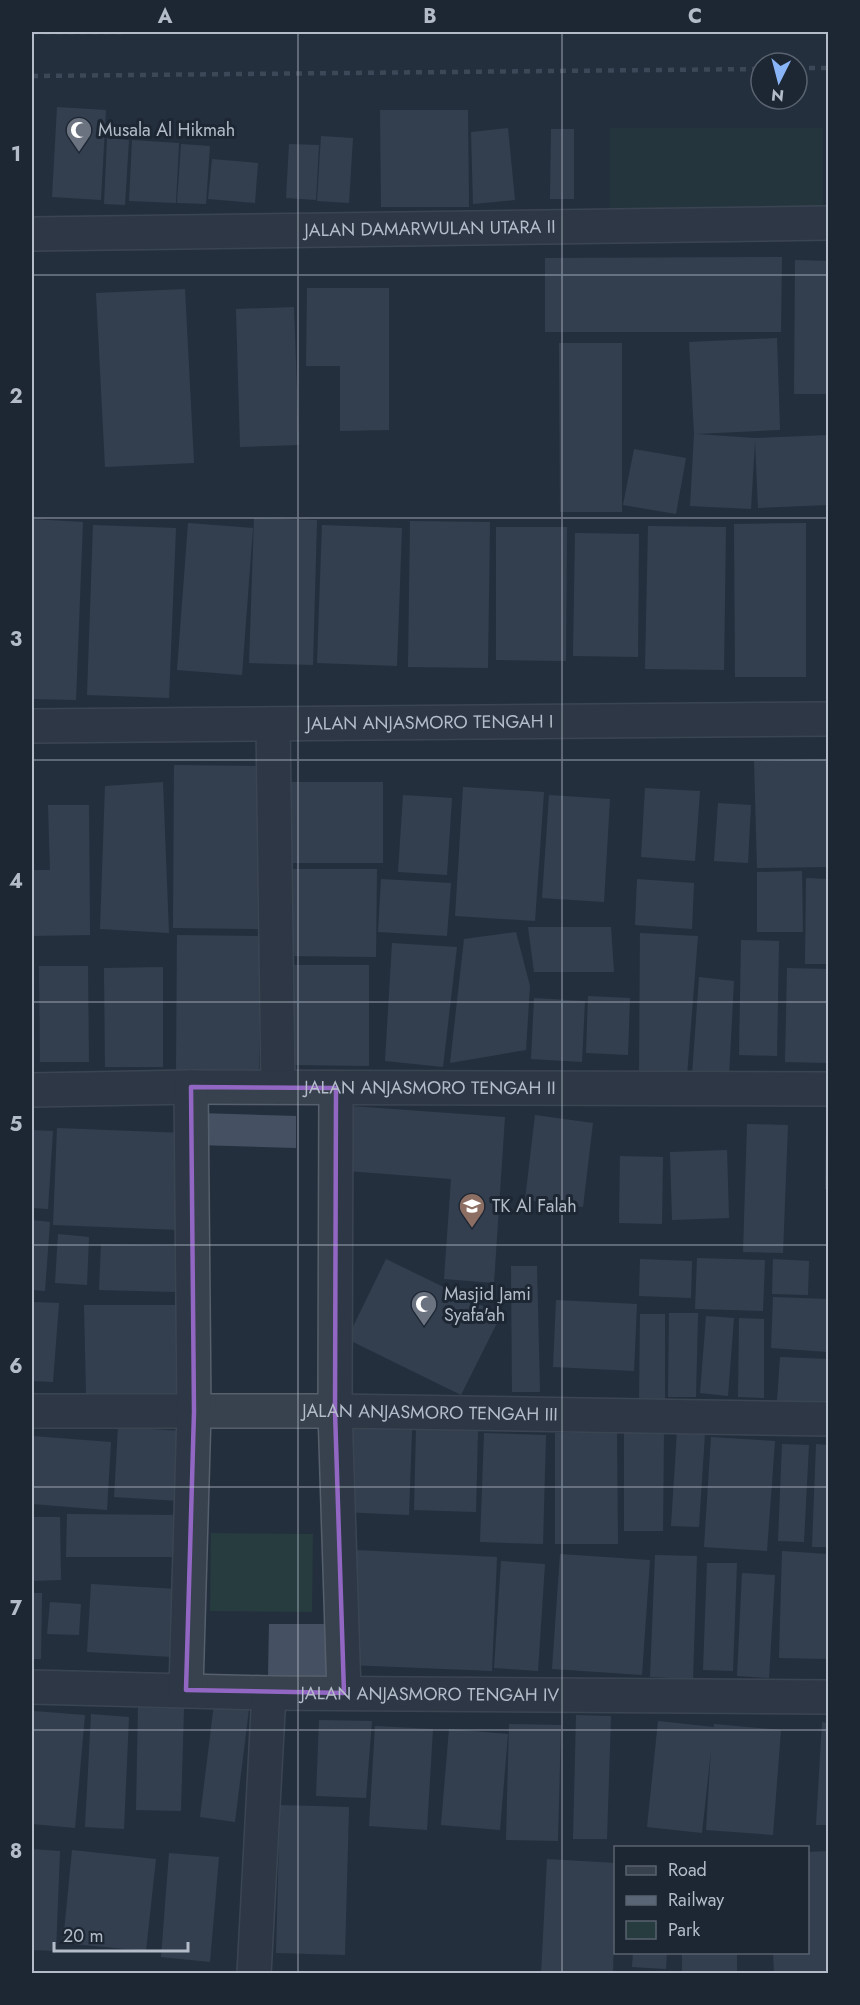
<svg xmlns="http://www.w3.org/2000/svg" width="860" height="2005" viewBox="0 0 860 2005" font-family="Jost,sans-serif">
<rect width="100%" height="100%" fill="#242f3e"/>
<!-- green -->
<g fill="#263c3f">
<rect x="610" y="128" width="213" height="82"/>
<path d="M211 1533 313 1534 312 1612 210 1611Z"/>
</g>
<!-- building -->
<g fill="#455162">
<path d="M57 107 106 110 101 200 52 197Z"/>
<path d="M380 110H468L469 207H381Z"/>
<path d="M508 128 515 200 473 204 471 132Z"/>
<path d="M551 129H574V199H550Z"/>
<path d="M321 136 353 138 349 203 317 201Z"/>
<path d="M107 138 129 140 125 205 104 204Z"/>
<path d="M132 140 179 143 176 203 129 201Z"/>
<path d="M181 144 210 146 206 204 177 203Z"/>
<path d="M289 144 319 145 316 200 286 198Z"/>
<path d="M212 159 258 163 255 203 208 199Z"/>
<path d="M782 257 781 332H545V258Z"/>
<path d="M795 260 828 261V394H794Z"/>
<path d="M307 288H389V430L340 431V366H306Z"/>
<path d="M185 289 194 463 105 467 96 293Z"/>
<path d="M294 307 299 445 240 447 236 309Z"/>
<path d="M777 338 780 430 696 434 755 438 828 435V505L758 508 755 441 751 509 690 506 694 434 689 342Z"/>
<path d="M559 343H622V512H560Z"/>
<path d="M634 449 686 458 676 514 623 505Z"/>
<path d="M254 518 317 520 313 665 249 663Z"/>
<path d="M32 519 83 522 76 700 32 699Z"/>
<path d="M410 521 490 522 488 668 408 667Z"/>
<path d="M188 523 253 528 242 675 177 670Z"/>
<path d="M806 523V677H735L734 524Z"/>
<path d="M93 525 176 528 169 698 87 695Z"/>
<path d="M322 525 402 528 397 666 317 663Z"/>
<path d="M648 526 726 527 724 670 645 669Z"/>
<path d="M496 527H567L566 661 496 660Z"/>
<path d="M575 533 639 534 638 657 573 656Z"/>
<path d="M828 759V867L757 868 754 761Z"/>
<path d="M174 765 264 766V929L173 928Z"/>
<path d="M163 782 169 933 100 929 105 786Z"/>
<path d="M286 782H383V863H285Z"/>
<path d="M463 787 544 792 535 921 455 916Z"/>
<path d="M645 788 700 791 695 861 641 857Z"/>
<path d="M403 795 452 798 447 875 398 872Z"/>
<path d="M549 795 610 799 604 902 542 898Z"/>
<path d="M718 803 751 805 748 863 714 861Z"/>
<path d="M48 805H89L90 935 32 936V870H50Z"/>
<path d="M285 869H377L376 957 285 956Z"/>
<path d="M802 871 803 932H757V872Z"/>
<path d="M806 878 828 879V964H805Z"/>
<path d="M381 879 451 883 447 936 378 932Z"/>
<path d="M637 879 694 883 692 929 635 925Z"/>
<path d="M528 927H611L614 972H534Z"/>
<path d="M516 932 530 986 526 1050 450 1063 464 939Z"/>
<path d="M640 933 698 936 687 1076 639 1072Z"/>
<path d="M177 935 260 936 259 1075 176 1074Z"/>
<path d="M741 940 779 941 777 1056 739 1055Z"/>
<path d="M392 943 457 947 443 1067 385 1061Z"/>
<path d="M294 965H369V1066L294 1065Z"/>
<path d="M39 966H88L89 1062H40Z"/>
<path d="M163 967V1067H105L104 968Z"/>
<path d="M787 968 828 969V1063L785 1062Z"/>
<path d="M699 977 734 981 729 1076 692 1075Z"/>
<path d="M588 996 630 998 628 1055 586 1053Z"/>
<path d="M534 998 585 1001 582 1062 531 1059Z"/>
<path d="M351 1106 505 1117 494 1283 444 1279 451 1179 347 1171Z"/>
<path d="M198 1113 296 1116V1148L197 1145Z"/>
<path d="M535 1115 593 1123 583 1207 525 1200Z"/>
<path d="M747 1124 788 1125 783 1253 743 1252Z"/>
<path d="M57 1128 184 1133 180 1230 53 1225Z"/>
<path d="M32 1130 53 1131 48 1209 32 1208Z"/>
<path d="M826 1130H828V1189H825Z"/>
<path d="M727 1150 729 1218 672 1220 670 1152Z"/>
<path d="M620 1156 663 1157 662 1224 619 1223Z"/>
<path d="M32 1220 50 1222 45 1291 32 1290Z"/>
<path d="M58 1234 89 1237 87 1285 55 1283Z"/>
<path d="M101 1244 176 1246V1292L99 1290Z"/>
<path d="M697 1258 765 1260 763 1311 695 1309Z"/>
<path d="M386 1259 501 1315 461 1395 347 1339Z"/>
<path d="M640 1259 692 1261 691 1298 639 1296Z"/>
<path d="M773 1259 809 1261 808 1295 772 1294Z"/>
<path d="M511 1266H537L540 1392H512Z"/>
<path d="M773 1297 828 1299V1352L771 1348Z"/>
<path d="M556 1300 637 1304 634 1371 553 1367Z"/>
<path d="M32 1302 59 1303 53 1382 32 1381Z"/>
<path d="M84 1305H177V1393H86Z"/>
<path d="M669 1313H698L696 1397H668Z"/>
<path d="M640 1314H665V1399L639 1400Z"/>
<path d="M706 1316 734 1318 728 1396 700 1393Z"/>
<path d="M739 1318 764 1319V1398L738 1397Z"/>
<path d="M780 1357 828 1359V1405L777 1401Z"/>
<path d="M118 1427 184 1431 179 1501 114 1497Z"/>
<path d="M343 1427 412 1430 409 1515 340 1512Z"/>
<path d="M416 1428 478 1431 476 1512 414 1510Z"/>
<path d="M664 1429 663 1531H624V1430Z"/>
<path d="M677 1431 705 1433 699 1527 671 1526Z"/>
<path d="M484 1433 546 1435 543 1544 480 1542Z"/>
<path d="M555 1433H617L618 1544H555Z"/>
<path d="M32 1436 111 1442 107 1510 32 1504Z"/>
<path d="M711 1437 775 1441 767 1551 704 1547Z"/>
<path d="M782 1444 809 1445 804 1542 778 1541Z"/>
<path d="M816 1444 828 1445V1547H812Z"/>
<path d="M67 1514 178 1515V1557H66Z"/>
<path d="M32 1517H60L61 1580 32 1581Z"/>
<path d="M356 1550 497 1557 492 1671 349 1665Z"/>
<path d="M782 1551 828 1554V1659L779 1658Z"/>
<path d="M560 1554 650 1560 642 1675 552 1669Z"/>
<path d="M655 1555 697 1556 693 1679 650 1677Z"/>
<path d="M501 1561 545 1564 538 1671 494 1668Z"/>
<path d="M707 1563H737L733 1671 703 1670Z"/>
<path d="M742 1573 775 1575 769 1678 737 1676Z"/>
<path d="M91 1584 177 1589 172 1657 87 1652Z"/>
<path d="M32 1593H42L41 1659H32Z"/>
<path d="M50 1602 81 1604 79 1635 47 1634Z"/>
<path d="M269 1624H326V1676H268Z"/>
<path d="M214 1704 249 1709 235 1822 200 1817Z"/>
<path d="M138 1706 184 1708 181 1811 136 1810Z"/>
<path d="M34 1711 85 1715 75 1828 32 1824V1737Z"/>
<path d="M91 1714 129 1717 124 1829 85 1827Z"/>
<path d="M576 1715 611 1716 607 1839H573Z"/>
<path d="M319 1720 372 1721 366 1798 316 1796Z"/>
<path d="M658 1721 714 1727V1724L781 1730 773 1835 706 1830 711 1750 702 1833 647 1827Z"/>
<path d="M822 1722 828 1723V1825H816Z"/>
<path d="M509 1724 561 1725 558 1841 506 1840Z"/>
<path d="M375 1726 433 1729 427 1830 369 1826Z"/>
<path d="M449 1729 508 1734 500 1830 441 1825Z"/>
<path d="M280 1805 349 1807 345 1955 276 1953Z"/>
<path d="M32 1849 60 1851 56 1951 32 1950Z"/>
<path d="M72 1850 156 1859 146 1951 63 1943Z"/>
<path d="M828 1851V1974H774L773 1952H808V1852Z"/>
<path d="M169 1853 219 1857 210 1962 161 1957Z"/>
<path d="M547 1859 616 1863 613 1974H541Z"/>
<path d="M633 1952H667L666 1969 632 1967Z"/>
<rect x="682" y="1952" width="55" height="22"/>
</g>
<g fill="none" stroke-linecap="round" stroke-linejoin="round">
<!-- minor casing -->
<g stroke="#565f6c" stroke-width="36">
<g id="minor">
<path id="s1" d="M32 234 828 223"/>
<path d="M273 724 278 1087"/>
<path id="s2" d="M32 726 828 719"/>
<path d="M336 1088 335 1411 344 1693"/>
<path id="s3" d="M32 1090 191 1087 828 1089"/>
<path id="s4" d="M32 1411H335L828 1419"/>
<path id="s5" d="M32 1687 269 1693 828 1697"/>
<path d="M186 1690 194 1412 191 1087"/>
<path d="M254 1974 269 1693"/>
</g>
</g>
<!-- minor -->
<use href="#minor" stroke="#38414e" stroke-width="33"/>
<!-- rail -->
<g stroke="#5a6575" stroke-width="4.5" stroke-dasharray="6 6" stroke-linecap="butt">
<path d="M32 32H122"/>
<path d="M797 68H828"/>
<path d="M32 76 761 69"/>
</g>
</g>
<!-- marked area -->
<path d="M0 0H860V2005H0ZM191 1087 336 1088 335 1411 344 1693 186 1690 194 1412Z" fill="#242f3e" fill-opacity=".55" fill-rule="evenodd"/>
<path fill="none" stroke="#9266c3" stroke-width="4.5" stroke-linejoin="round" d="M191 1087 336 1088 335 1411 344 1693 186 1690 194 1412Z"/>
<!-- grid -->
<path fill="none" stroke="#b4bcc9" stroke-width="1.5" stroke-opacity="0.55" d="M298 32V1974M562 32V1974M32 275H828M32 518H828M32 760H828M32 1002H828M32 1245H828M32 1487H828M32 1730H828"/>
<!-- icons -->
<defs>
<g id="mosque-pin" transform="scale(1.35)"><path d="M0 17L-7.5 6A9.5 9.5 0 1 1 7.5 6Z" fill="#6b7280" stroke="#1d2633"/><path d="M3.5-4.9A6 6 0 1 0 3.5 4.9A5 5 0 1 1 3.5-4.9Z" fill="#fff"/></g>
<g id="school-pin" transform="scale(1.35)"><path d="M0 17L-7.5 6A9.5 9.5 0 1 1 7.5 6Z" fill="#8d6e63" stroke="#1d2633"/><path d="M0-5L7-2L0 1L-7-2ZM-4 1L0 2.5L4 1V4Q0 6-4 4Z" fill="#fff"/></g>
</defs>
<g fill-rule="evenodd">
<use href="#mosque-pin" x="79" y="130"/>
<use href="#school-pin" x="472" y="1206"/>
<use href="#mosque-pin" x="424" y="1304"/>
</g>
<g text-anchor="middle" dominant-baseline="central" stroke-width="6" stroke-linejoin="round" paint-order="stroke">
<!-- poi labels -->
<g font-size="18" fill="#b4bcc9" stroke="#1d2633" text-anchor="start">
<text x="98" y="130">Musala Al Hikmah</text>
<text x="492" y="1206">TK Al Falah</text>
<text x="444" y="1294">Masjid Jami<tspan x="444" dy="21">Syafa'ah</tspan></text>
</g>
<!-- street labels -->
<g font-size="18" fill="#b4bcc9" stroke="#1d2633">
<text stroke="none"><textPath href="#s1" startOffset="398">JALAN DAMARWULAN UTARA II</textPath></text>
<text stroke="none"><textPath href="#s2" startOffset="398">JALAN ANJASMORO TENGAH I</textPath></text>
<text stroke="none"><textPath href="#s3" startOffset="398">JALAN ANJASMORO TENGAH II</textPath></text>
<text stroke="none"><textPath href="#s4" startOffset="398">JALAN ANJASMORO TENGAH III</textPath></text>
<text stroke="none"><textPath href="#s5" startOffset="398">JALAN ANJASMORO TENGAH IV</textPath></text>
</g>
</g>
<!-- border -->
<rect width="860" height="2005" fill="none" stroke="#1d2633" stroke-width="66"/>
<!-- legend -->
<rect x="614" y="1846" width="195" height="108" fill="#1d2633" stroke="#59626f" stroke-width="1.5"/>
<rect x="626" y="1866" width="30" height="9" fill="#38414e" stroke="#59626f" stroke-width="1.5"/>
<text x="668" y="1876" font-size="18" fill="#b4bcc9">Road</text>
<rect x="626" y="1896" width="30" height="9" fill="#5a6575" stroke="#59626f" stroke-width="1.5"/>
<text x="668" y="1906" font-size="18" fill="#b4bcc9">Railway</text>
<rect x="626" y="1921" width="30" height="18" fill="#263c3f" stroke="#59626f" stroke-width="1.5"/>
<text x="668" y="1936" font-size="18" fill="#b4bcc9">Park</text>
<!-- north arrow -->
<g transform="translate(779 81) rotate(186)"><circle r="28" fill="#1d2633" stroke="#59626f" stroke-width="1.5"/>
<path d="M0-4.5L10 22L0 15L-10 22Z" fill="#8ab4f8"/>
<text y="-9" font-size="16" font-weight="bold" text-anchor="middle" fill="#b4bcc9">N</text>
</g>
<!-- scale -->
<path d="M54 1942v9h134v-9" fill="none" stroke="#b4bcc9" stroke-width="3"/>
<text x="63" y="1942" font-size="18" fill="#b4bcc9" stroke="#1d2633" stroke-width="4.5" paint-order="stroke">20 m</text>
<rect x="33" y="33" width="794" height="1939" fill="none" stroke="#b4bcc9" stroke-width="2"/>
<g font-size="20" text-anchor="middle" font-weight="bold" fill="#b4bcc9">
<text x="165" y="23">A</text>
<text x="430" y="23">B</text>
<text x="695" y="23">C</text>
<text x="16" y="161">1</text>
<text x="16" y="403">2</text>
<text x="16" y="646">3</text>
<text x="16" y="888">4</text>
<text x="16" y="1131">5</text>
<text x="16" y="1373">6</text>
<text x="16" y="1615">7</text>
<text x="16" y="1858">8</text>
</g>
</svg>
